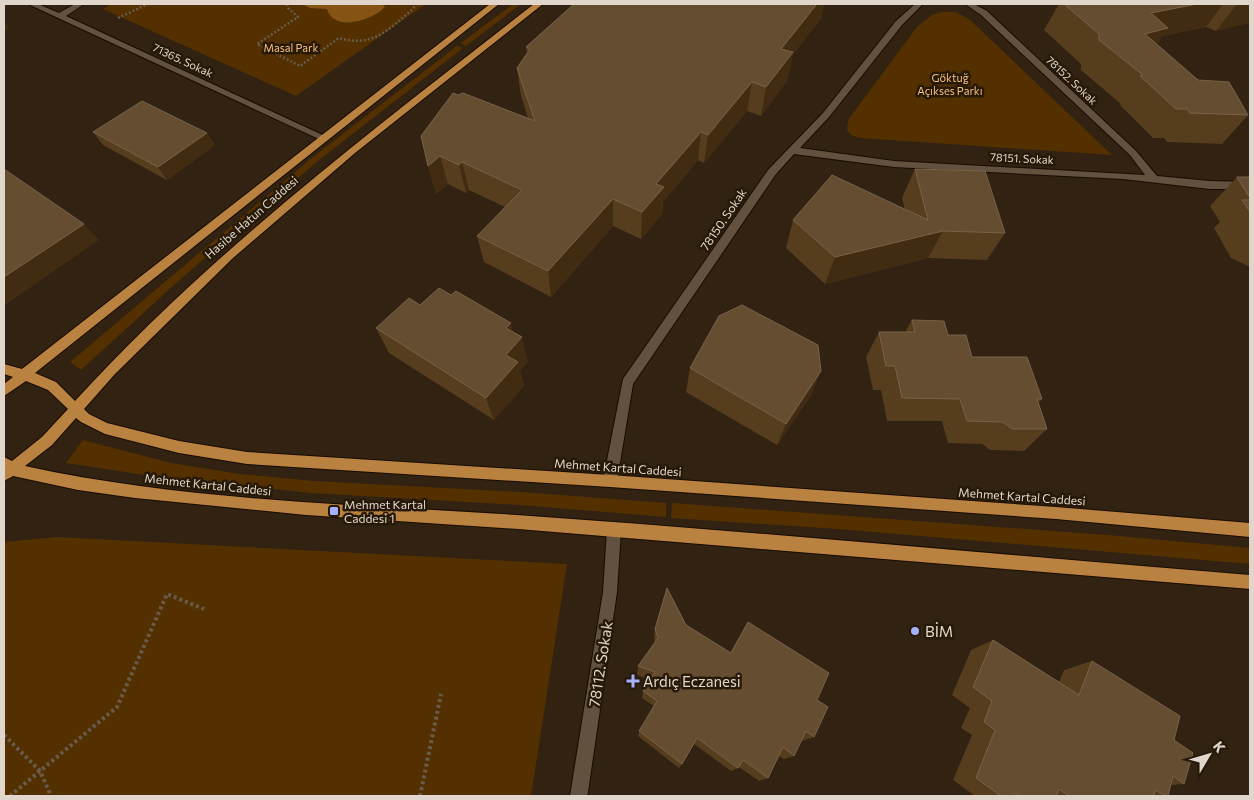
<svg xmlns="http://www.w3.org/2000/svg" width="1254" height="800" viewBox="0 0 1254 800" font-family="Commissioner,sans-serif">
<rect width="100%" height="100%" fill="#312212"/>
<!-- green -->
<g fill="#543000">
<path d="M111 4H426L296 96 103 9Z"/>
<path d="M513 4H521L466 46 461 43Z"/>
<path d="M941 12H955L969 19 1112 155 860 138 851 135 847 130 848 120 917 27 932 15Z"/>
<path d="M457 46 463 48 319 160 175 284 81 370 70 362 314 156Z"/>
<path d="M83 440 171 463 240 474 314 481 521 492 666 503V517L520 505 311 493 145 475 66 463Z"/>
<path d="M672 503 1108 535 1250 548V564L838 529 671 518Z"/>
<path d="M57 537 567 564 531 796H4V542Z"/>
</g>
<!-- water -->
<path fill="#855414" d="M302 4H382L385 7C373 20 334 33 327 9L310 8Z"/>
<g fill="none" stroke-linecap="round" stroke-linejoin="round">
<!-- minor casing -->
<g stroke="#190b00" stroke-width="2">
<g id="minor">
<path d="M28 4H38L59 13 75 4H84L66 16 329 138 327 140H321Z"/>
<path d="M915 4H923L902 25 829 117 800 148 894 161 1145 175 1130 155 981 15 965 4H974L987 11 1136 151 1157 176 1210 181 1250 182V189H1210L1123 179 894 167 794 154 776 174 633 384 617 481 615 485 610 487 605 485 603 481 623 379 768 170 823 113 896 21Z"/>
<path d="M614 523 619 525 621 530 617 592 588 792 587 796H570L603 592 607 530 609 525Z"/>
</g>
</g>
<!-- major casing -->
<g stroke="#190b00" stroke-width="2">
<path id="major" d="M490 4H499L35 373 56 382 75 401C212 251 375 128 534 4H543L355 153 233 258 115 374 84 409 89 414 107 423 179 441 247 452 610 475 1056 507 1250 523V537L1056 519 610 487 247 464 179 453 105 434 81 422 76 418 52 445 25 466C186 501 352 504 517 515 761 532 1006 555 1250 575V589L518 529 306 515 135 498 78 490 13 476 4 481V457L12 461 42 437 68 409 48 390 26 381 4 396V384L13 377 4 374V364L22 369Z"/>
</g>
<!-- path-far1 -->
<g stroke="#685b4c" stroke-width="2.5" stroke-dasharray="2 2" stroke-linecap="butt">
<path d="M287 4 288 8 298 17 257 44 300 66 339 38C367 46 382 36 402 18 407 14 413 10 416 4"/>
<path d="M118 18 148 4"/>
</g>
<!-- path -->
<g stroke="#685b4c" stroke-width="4" stroke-dasharray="3 3" stroke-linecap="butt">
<path d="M4 735 40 771 51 796"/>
<path d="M10 796 117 707 167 594 204 609"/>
<path d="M420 796 441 694"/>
</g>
<!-- minor -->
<use href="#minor" fill="#62513f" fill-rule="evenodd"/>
<!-- major -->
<use href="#major" fill="#ba8240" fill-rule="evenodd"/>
</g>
<!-- wall -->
<g fill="#563d1e">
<path d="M574 4H824L821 19 793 54 787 81 761 116 747 111 704 163 698 160 663 202 662 214 641 239 613 226 551 297 484 262 477 236 505 207 469 190 466 193 448 184 436 194 428 166 458 95 528 118 521 96 517 68 527 53 526 47Z"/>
<path d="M1059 4H1250L1216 31 1206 27 1162 36 1157 44 1198 80 1248 115 1222 144 1167 142 1164 138H1153L1120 105 1121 104 1081 70V64L1044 30Z"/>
<path d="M93 132 207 133 215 145 167 180 103 145Z"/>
<path d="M915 169 1005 233 987 260 928 258 825 284 786 248 793 220 905 210 902 198Z"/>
<path d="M1237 177H1250V267L1231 258 1214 228 1220 222 1210 206Z"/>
<path d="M420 305 513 332 528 362 520 370 524 386 494 420 389 353 376 328Z"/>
<path d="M912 320 948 335 972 357 1042 399 1038 403 1047 429 1024 451 990 450 982 444 948 443 942 421H887L881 390H873L866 357 879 332H905Z"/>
<path d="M690 368 811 395 777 445 686 392Z"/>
<path d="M748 622 817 700 814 737 802 741H801L794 756 784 759 779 756 768 778 759 781 739 767 738 768 731 771 694 744 682 764 679 768 638 736 639 731 654 706 642 698 643 691 650 680 637 675 638 666 655 643 654 640 655 629 686 625 730 653Z"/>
<path d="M993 640 1059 682 1064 670 1092 661 1174 740 1184 784 1171 785 1168 796H975L953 780 972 735 961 728 970 708 952 695 971 650Z"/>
</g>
<!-- shaded-wall -->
<g fill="#412b11">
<path d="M817 4H824L821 19 793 54 787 81 761 116 766 87 781 49Z"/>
<path d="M1197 4H1223L1206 27 1162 36 1147 58 1126 62 1151 13Z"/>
<path d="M1237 4H1250V23L1216 31Z"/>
<path d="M4 22 9 28 4 31Z"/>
<path d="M752 82 747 111 704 163 708 135Z"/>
<path d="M701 132 698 160 663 202 662 214 641 239 642 212 656 184Z"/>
<path d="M207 133 215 145 167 180 158 167Z"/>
<path d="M440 156 448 184 436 194 428 166Z"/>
<path d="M462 162 469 190 466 193 459 165Z"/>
<path d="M613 199V226L551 297 548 271Z"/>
<path d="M84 224 99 240 5 305 4 304V277Z"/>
<path d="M943 231 928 258 825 284 835 257Z"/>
<path d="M511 323 516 344 522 337 528 362 520 370 524 386 494 420 486 398 506 355V328Z"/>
<path d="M821 371 811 395 777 445 786 424Z"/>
</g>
<!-- building -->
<g fill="#654d31" stroke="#786249">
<path d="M574 4H817L781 49 793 52 766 87 752 82 708 135 701 132 656 184 664 187 642 212 613 199 548 271 477 236 522 190 462 162 459 165 440 156 428 166 421 136 453 93 458 95 463 93 535 121 517 68 530 49 526 47Z"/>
<path d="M1064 4H1197L1151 13 1168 28 1145 34 1198 80 1229 82 1248 115 1190 113 1187 109H1176L1140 76 1143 75 1099 40V34Z"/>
<path d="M142 101 207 133 158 167 93 132Z"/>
<path d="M4 169 84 224 4 277Z"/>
<path d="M915 169 985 171 1005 233 943 231 835 257 793 220 832 175 928 220Z"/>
<path d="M1237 177H1250V198Z"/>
<path d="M1242 200H1250V212Z"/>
<path d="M439 288 451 295 456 291 511 323 506 328 522 337 506 355 518 362 486 398 376 328 409 298 420 305Z"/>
<path d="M742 305 818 345 821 371 786 424 690 368 719 316Z"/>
<path d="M912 320 944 321 948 335H966L972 357H1027L1042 399H1037L1047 429H1012L1003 422 967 421 960 399 902 398 895 366H886L879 332H915Z"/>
<path d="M667 588 686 625 731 653 748 622 829 673 817 700 828 707 814 737 806 731 794 756 783 747 768 778 743 760 738 768 697 738 682 764 639 731 657 701 643 691 655 672 638 666 658 638 655 629Z"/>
<path d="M993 640 1079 695 1092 661 1180 716 1174 740 1193 753 1184 784 1173 776 1168 796H1166L1155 790 1154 796H1069L1059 789 1056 796H1020L1015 793 1013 796H1001L976 778 995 730 984 722 992 701 973 687Z"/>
</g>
<!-- markers -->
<g fill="#a6b1fc" stroke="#271908" stroke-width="2">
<rect x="329" y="506" width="10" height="10" rx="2.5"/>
<circle cx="915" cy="631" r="5"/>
<path d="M630.5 673.5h5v5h5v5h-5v5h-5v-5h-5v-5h5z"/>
</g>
<g text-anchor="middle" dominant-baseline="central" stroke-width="5" stroke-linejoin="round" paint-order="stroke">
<!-- far-park labels -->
<g font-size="11" fill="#f9bf81" stroke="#271908">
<text x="291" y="47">Masal Park</text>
<text x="950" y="77">Göktuğ<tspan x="950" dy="13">Açıkses Parkı</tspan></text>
</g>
<!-- far-street labels -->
<g font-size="11" fill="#e0d6cc" stroke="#271908">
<text transform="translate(183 60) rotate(25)">71365. Sokak</text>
<text transform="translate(1072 80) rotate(43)">78152. Sokak</text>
<text transform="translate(1022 158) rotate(3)">78151. Sokak</text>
</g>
<!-- street labels -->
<g font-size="12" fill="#e0d6cc" stroke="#271908">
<text transform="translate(251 217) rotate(-41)">Hasibe Hatun Caddesi</text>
<text transform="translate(723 219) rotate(-56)">78150. Sokak</text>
<text transform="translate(618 467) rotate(4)">Mehmet Kartal Caddesi</text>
<text transform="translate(208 484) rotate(6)">Mehmet Kartal Caddesi</text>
<text transform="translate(1022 496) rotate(4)">Mehmet Kartal Caddesi</text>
</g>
<!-- poi labels -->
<g font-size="12" fill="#e0d6cc" stroke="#271908" text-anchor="start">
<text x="344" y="504">Mehmet Kartal<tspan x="344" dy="14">Caddesi 1</tspan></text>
</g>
<!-- near-poi labels -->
<g font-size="15" fill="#e0d6cc" stroke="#271908" text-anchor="start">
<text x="925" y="631">BİM</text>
<text x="643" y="681">Ardıç Eczanesi</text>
</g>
<!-- near-street labels -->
<g font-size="15" fill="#e0d6cc" stroke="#271908">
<text transform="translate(600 664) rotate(-81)">78112. Sokak</text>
</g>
</g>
<!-- border -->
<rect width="1254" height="800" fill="none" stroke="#e0d6cc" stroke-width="10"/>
<!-- north arrow -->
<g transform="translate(1209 755) rotate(52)" stroke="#271908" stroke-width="4" paint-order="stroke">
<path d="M0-4L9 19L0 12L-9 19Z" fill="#e0d6cc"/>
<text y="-8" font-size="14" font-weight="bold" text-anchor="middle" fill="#e0d6cc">K</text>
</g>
</svg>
